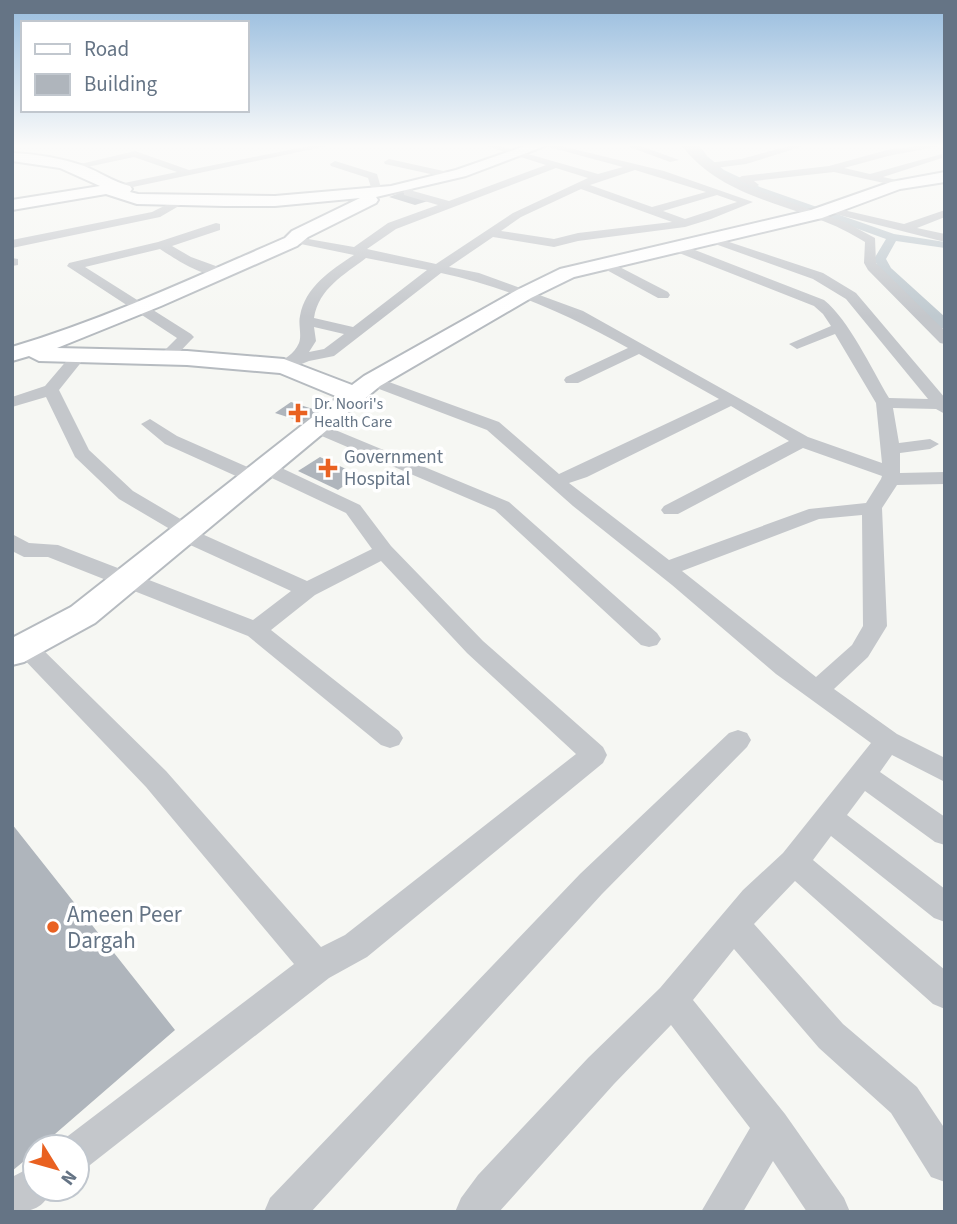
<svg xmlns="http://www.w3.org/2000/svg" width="957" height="1224" viewBox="0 0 957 1224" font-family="'Source Sans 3',sans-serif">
<rect width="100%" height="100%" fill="#f6f7f3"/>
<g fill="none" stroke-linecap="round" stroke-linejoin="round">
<!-- canal -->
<path fill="#bfc9cf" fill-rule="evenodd" d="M692 146H700L707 156 724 170 760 187 894 234 945 242V248L896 241 886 259 891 268 945 317V329L940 328 880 270 874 259 886 239 752 191 718 174 701 160Z"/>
</g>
<!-- building -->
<g fill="#afb5bc">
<path d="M402 192 428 201 415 205 389 197Z"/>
<path d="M291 402 319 411 303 422 275 413Z"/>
<path d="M320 457 359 475 338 490 298 471Z"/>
<path d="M12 824 175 1030 40 1147H35V1152L12 1171Z"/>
</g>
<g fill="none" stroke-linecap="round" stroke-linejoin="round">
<!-- secondary casing -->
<g stroke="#b6bbc0" stroke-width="4">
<path id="secondary" d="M525 146H545L466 176 376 197 378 200 376 203 308 237 297 246 161 306 57 348 187 351 284 359 352 385 364 376 517 290 560 269 811 210 891 182 945 172V182L900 189 822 218 574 277 531 298 380 386 95 623 24 662 12 665V638L71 607 338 397 280 373 187 365 39 361 29 356 12 361V347C106 319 195 277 285 238L292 231 360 198 275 206H225L137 204 106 194 12 210V200L100 186 60 168 12 161V153C37 154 61 158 84 166 100 172 113 182 130 186L132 189 130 192 138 194 275 196 391 186 456 170Z"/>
</g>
<!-- street -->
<g fill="#c4c7cb" fill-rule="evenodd">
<path d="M309 146H327L114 191 110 190V186L177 172 134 157 73 170 68 167 135 151 189 170Z"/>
<path d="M486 146H500L598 174 623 167 545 146H561L664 171 753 202 711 219 685 227 578 241 554 247 493 237 449 267 479 273 583 311 808 437 882 463 876 403 835 334 797 349 789 344 831 326 823 314 814 306 674 251V245H682L824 300C849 320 871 368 889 398L928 399 846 299 813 279 704 240 706 237H714L823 273 856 293 945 398V414L936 409 893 408 899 443 930 439 939 444 930 449 900 453V473L945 472V484L897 485 882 508 887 626 868 657 834 689 897 734 945 758V782L892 755 880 772 945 817V845L935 842 865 791 847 815 945 889V922L934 918 831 836 813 860 945 970V1009L933 1004 795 881 754 924 843 1024 917 1087 945 1129V1182L931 1177 891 1113 819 1048 734 949 693 1000 785 1114 844 1198 850 1212H807L773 1161 743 1212H701L750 1128 671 1025 614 1084 499 1212H455L461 1198 478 1175 588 1058 660 988 743 890 783 853 871 743 776 674 672 585 573 506 487 430 366 384 364 381 366 378H378L499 422 559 474 719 399 639 354 578 383H566L564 380 566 377 628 348C569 315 507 287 441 273L334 356 309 361 284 371 276 366C284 358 294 355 299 343 302 335 298 324 300 316 305 287 331 270 354 255L291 242V236L354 247 388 223 438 205 404 195V186H412L413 191 449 201 546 165ZM556 168 588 178 513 213 436 264 367 249 396 229ZM635 170 706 192 652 207 590 185ZM581 189 672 222 578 233 554 239 501 231 521 217ZM717 195 737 202 685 219 663 211ZM366 258 427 270 353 327 314 318C319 288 344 275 366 258ZM314 327 344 334 324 349 309 352 316 341ZM731 406 789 441 664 506 661 510 664 514H678L803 448 882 476 881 479 866 503 809 509 669 560 569 483 587 477ZM862 515 863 626 852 645 816 677 682 571 819 519Z"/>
<path d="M627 146H641L679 160 670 162Z"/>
<path d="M682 146H692L708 163 741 159 789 146H804L746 164 715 168 748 187 847 223 875 238 876 263 945 331V344L940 343 868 270 864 263 865 242 860 239C802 203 727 204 682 146Z"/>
<path d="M917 146H940L888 156 844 168 870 174 942 154V158L883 177 906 182 907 184 902 187 834 172 754 181 759 185 754 188 737 179 742 176 829 166 887 150Z"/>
<path d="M389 159 448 172 449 174 444 177 385 164 384 162Z"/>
<path d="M335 161 377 174 381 188 372 190 368 178 331 166 330 164Z"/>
<path d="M180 198 186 201 184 203 160 217 12 248V240L152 212Z"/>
<path d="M839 209 904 224 945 210V217L917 228 945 234V242L835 214 833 212Z"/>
<path d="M216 223 220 224V230L172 246 191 257 224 269V275C203 278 177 260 160 249L85 267 191 334 194 337 191 340 172 360 166 362 158 357 177 338 67 266 69 263 158 242Z"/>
<path d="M12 258 18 259V265L12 266Z"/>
<path d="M608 261 668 292 670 295 668 298H658L603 268 601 265Z"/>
<path d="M79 350 87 355 59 390 89 450 133 491 194 527 202 534 307 581 372 549 346 513 259 472 257 468 259 464H273L360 505 391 546 483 641 603 747 607 755 603 763 367 957 329 978 90 1165 77 1171V1147H60L64 1139 294 964 146 787 17 652 13 646 17 640 25 638 33 640 166 771 321 947 345 935 576 754 467 653 381 561 315 595 271 630 399 731 403 738 399 745 390 748 381 745 248 636 48 557H24L12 551V534L29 543 58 545 253 620 291 591 188 544 180 535 119 499 75 457 46 397 12 407V397L45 386 74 352Z"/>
<path d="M150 419 177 436 261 473 263 477 254 483 247 481 165 444 141 424Z"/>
<path d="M316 422 509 502 657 633 661 639 657 645 649 647 641 645 495 510 310 431 307 427 310 423Z"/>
<path d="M738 730 747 733 751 740 747 747 602 894 311 1212H264L270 1198 580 874 729 733Z"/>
<path d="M35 1165V1189H52C44 1208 32 1212 12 1212V1177Z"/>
</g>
<!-- secondary -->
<use href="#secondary" fill="#fff" fill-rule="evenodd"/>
</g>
<!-- sky -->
<linearGradient id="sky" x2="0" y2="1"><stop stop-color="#97bcde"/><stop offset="0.46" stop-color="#fbfbfa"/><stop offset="1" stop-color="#fbfbfa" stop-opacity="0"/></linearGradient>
<rect width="957" height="317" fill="url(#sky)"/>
<!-- markers -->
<g fill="#e96121" stroke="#fff" stroke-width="2.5">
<path d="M294.5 402.5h7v7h7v7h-7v7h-7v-7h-7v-7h7z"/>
<path d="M324.5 457.5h7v7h7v7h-7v7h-7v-7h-7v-7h7z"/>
<circle cx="53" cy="927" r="7"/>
</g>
<g text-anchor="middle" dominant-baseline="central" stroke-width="7" stroke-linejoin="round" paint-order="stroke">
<!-- far-poi labels -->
<g font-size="16" fill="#657485" stroke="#fff" text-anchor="start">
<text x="314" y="404">Dr. Noori's<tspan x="314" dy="18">Health Care</tspan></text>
</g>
<!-- poi labels -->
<g font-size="19" fill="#657485" stroke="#fff" text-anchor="start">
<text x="344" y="457">Government<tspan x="344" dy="22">Hospital</tspan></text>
</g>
<!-- near-poi labels -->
<g font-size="23" fill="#657485" stroke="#fff" text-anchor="start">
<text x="67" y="914">Ameen Peer<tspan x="67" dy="26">Dargah</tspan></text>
</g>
</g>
<!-- border -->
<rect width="957" height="1224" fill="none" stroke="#657485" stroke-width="28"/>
<!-- legend -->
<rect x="21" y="21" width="228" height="91" fill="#ffffff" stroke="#c1c7ce" stroke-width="2"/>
<rect x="35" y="44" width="35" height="10" fill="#ffffff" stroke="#c1c7ce" stroke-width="2"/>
<text x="84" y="56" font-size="21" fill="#657485">Road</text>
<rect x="35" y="74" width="35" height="21" fill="#afb5bc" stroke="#c1c7ce" stroke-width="2"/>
<text x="84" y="91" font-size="21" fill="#657485">Building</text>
<!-- north arrow -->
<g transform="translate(56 1168) rotate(127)"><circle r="33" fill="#ffffff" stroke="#c1c7ce" stroke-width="2"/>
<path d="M0-5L12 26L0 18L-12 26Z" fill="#e96121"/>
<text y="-10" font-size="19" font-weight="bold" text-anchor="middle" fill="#657485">N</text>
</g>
</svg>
